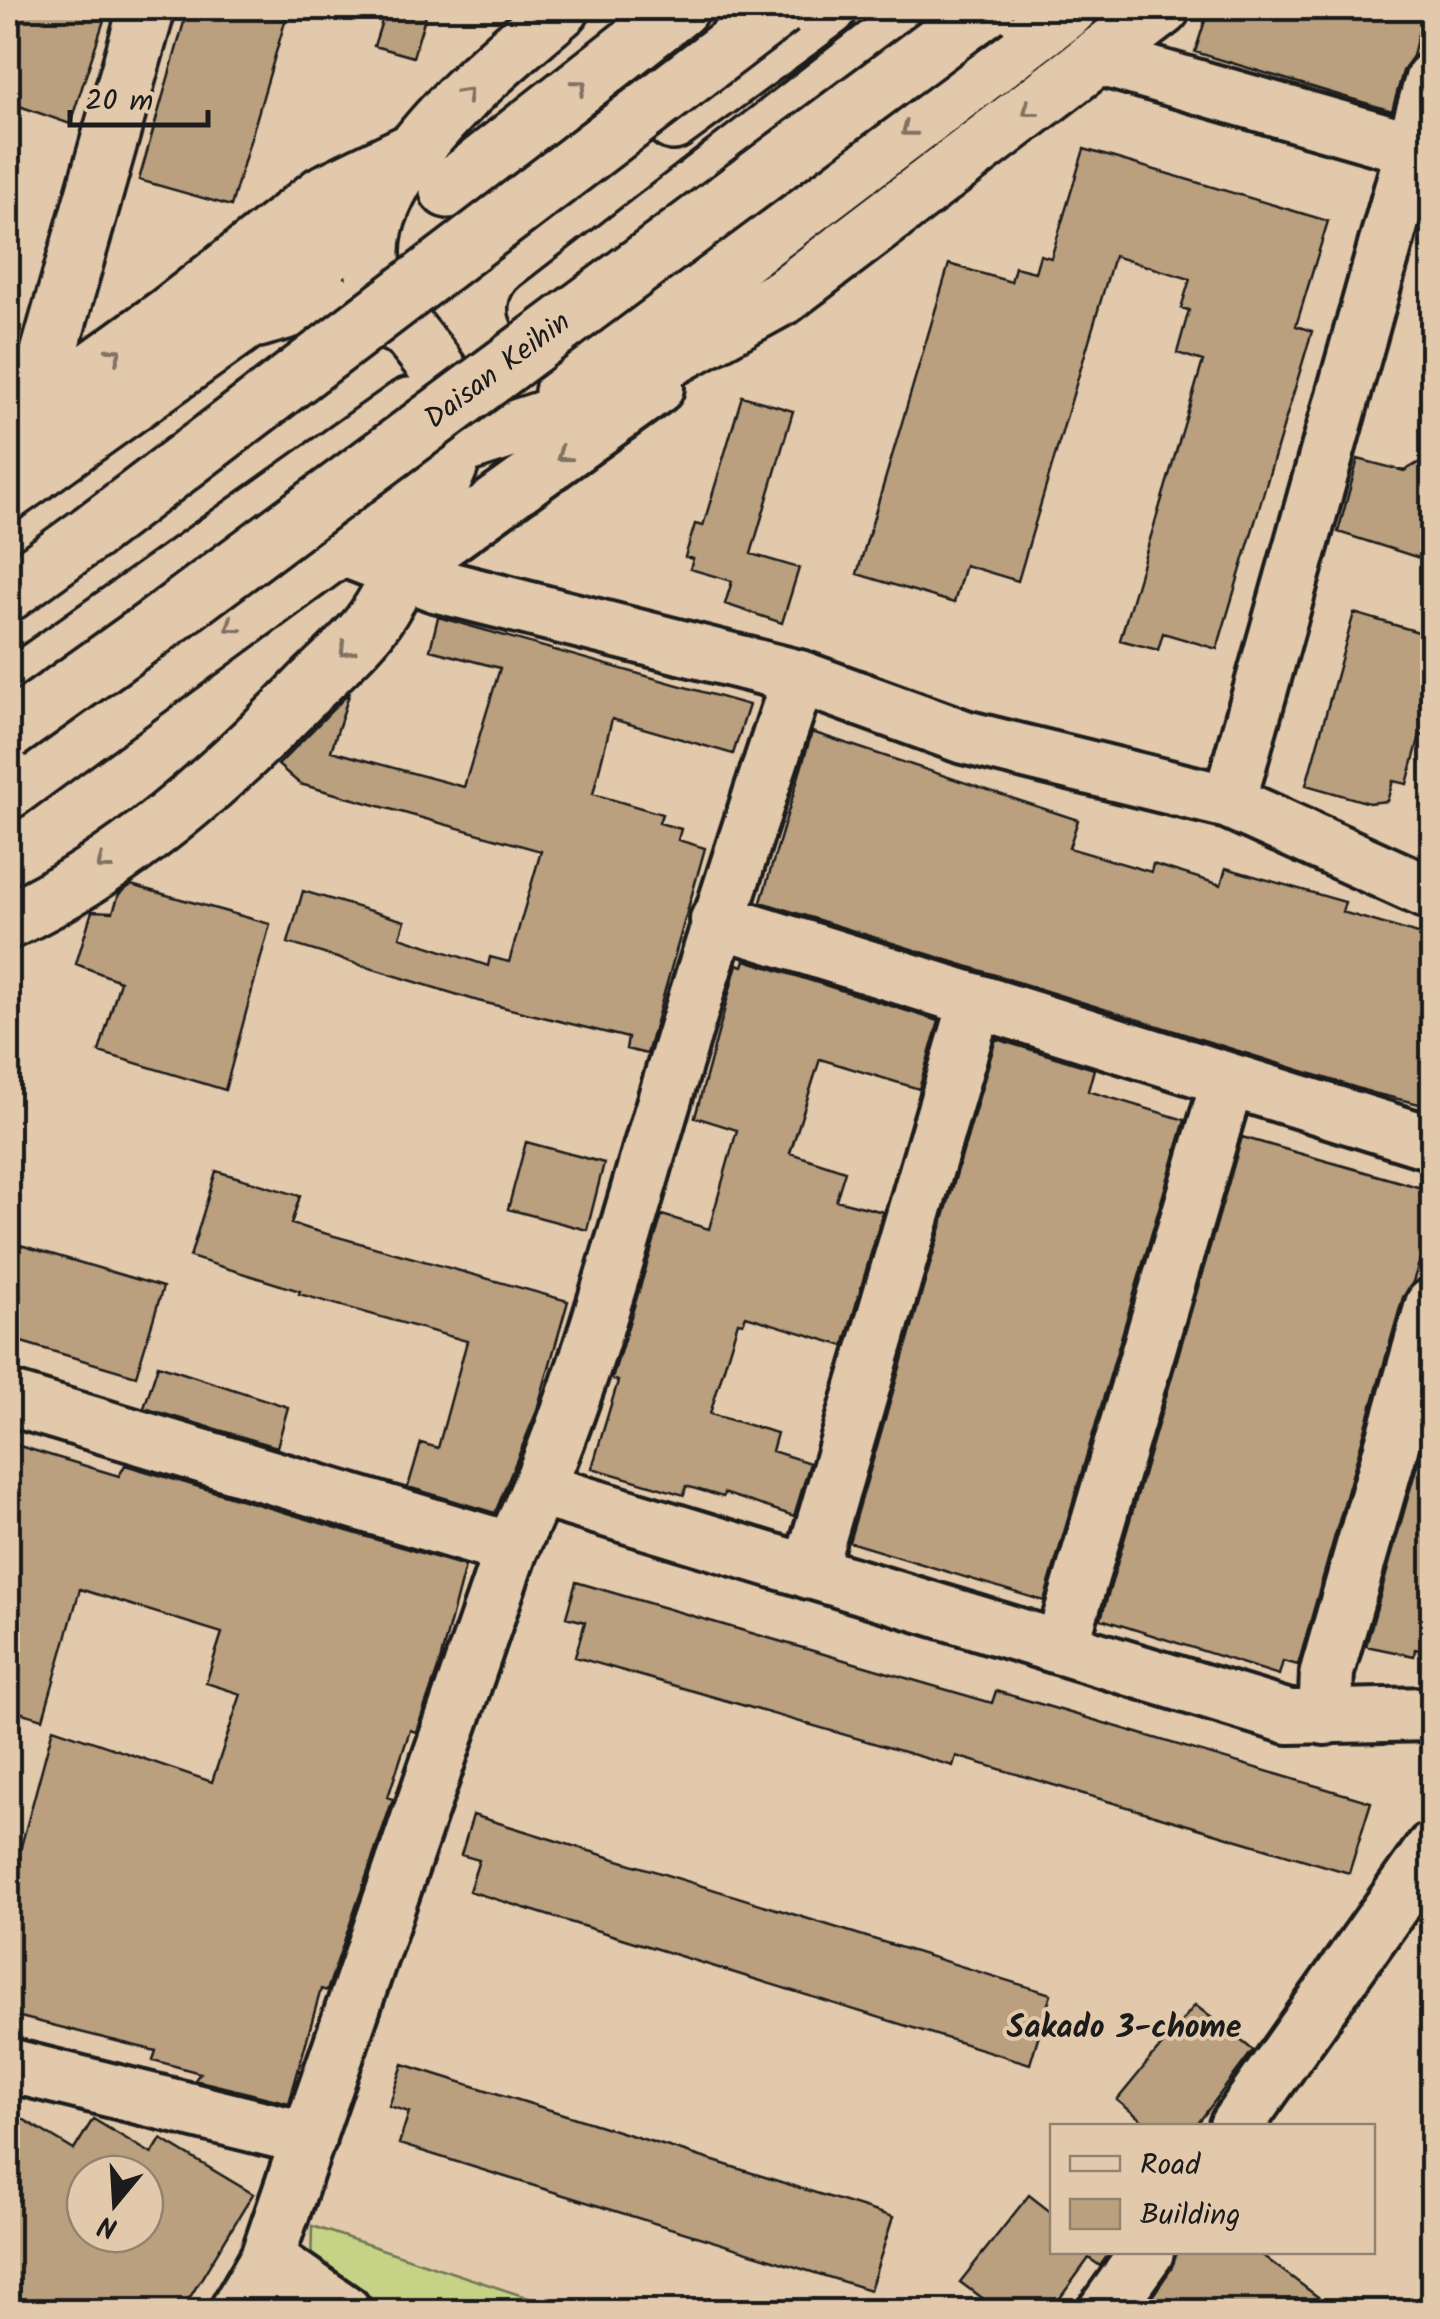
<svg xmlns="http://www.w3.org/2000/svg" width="1440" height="2319" font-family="Kalam,sans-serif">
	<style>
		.green { fill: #c6d387; stroke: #717852; stroke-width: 2.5 }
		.building { fill: #baa07f; stroke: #1c1c1c; stroke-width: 2.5; fill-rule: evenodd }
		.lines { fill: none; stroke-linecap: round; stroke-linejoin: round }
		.minor-casing { stroke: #1c1c1c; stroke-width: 60 }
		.tertiary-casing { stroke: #1c1c1c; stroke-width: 62 }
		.motorway-casing { stroke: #1c1c1c; stroke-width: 62 }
		.minor { stroke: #e3c9ab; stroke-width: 52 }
		.tertiary { stroke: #e3c9ab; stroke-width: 55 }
		.motorway { stroke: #e3c9ab; stroke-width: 55 }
		.motorway-bridge-casing { stroke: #1c1c1c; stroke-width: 62; stroke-linecap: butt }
		.motorway-bridge { stroke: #e3c9ab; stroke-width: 55 }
		.oneway { stroke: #807264 }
		.labels { text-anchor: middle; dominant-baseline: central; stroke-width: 8; stroke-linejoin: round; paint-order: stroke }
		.street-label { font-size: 30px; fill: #1c1c1c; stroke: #e3c9ab }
		.neighbourhood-label { font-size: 32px; font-weight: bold; fill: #1c1c1c; stroke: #e3c9ab }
	</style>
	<rect width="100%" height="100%" fill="#e3c9ab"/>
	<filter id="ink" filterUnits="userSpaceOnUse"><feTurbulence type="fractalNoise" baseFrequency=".01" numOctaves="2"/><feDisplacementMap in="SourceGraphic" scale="20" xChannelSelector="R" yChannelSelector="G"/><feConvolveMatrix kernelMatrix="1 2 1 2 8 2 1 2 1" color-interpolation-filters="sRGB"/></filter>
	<g filter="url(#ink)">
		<path class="green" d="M 312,2226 L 568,2311 L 380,2311 L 311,2266 Z"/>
		<path class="building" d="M 8,8 L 108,8 L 70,124 L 8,102 Z
			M 188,8 L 289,8 L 231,206 L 139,180 Z
			M 386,8 L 428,8 L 413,57 L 374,46 Z
			M 1209,8 L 1424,8 L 1413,56 L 1403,71 L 1392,111 L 1195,52 Z
			M 1084,149 L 1328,221 L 1296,326 L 1312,331 L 1217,649 L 1163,633 L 1158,650 L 1120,640 L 1203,361 L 1177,353 L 1189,310 L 1181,308 L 1190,279 L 1114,256 L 1018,581 L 965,565 L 954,603 L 857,574 L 949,264 L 1011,282 L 1015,267 L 1035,272 L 1040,255 L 1051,258 Z
			M 742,396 L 793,411 L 751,554 L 799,568 L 782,623 L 725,604 L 732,581 L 690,569 L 693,559 L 685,557 L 695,524 L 703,526 Z
			M 1432,455 L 1432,562 L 1338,532 L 1358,459 L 1404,471 Z
			M 1354,613 L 1432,636 L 1432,738 L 1420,735 L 1407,784 L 1393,781 L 1387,801 L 1369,803 L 1306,785 Z
			M 438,617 L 749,705 L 733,754 L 612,719 L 593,794 L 662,814 L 659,823 L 681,829 L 678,840 L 705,848 L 647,1054 L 626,1049 L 628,1038 L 478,1001 L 288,943 L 303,891 L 405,921 L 400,937 L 488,966 L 490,957 L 509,962 L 541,851 L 300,784 L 278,765 L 350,692 L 331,751 L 464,787 L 500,668 L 430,650 Z
			M 812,732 L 1078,820 L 1069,848 L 1151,872 L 1153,864 L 1221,885 L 1226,868 L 1345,902 L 1342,912 L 1432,938 L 1432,1107 L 1373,1093 L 761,902 Z
			M 131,885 L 270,924 L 225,1090 L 99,1052 L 120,981 L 76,964 L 92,911 L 113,912 L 119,894 Z
			M 745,960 L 939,1021 L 919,1089 L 820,1059 L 790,1153 L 845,1171 L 836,1200 L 883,1212 L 844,1346 L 746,1316 L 743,1323 L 738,1322 L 710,1414 L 777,1433 L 772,1451 L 810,1463 L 794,1516 L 724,1493 L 723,1497 L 686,1486 L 684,1495 L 592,1468 L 618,1381 L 612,1379 L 662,1215 L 709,1229 L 737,1130 L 695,1117 L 737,964 L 743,966 Z
			M 996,1039 L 1094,1069 L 1088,1091 L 1185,1120 L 1044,1601 L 849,1542 Z
			M 1242,1137 L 1432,1191 L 1432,1222 L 1413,1282 L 1403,1297 L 1298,1665 L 1283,1661 L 1279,1675 L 1101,1619 Z
			M 526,1142 L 604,1163 L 587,1230 L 508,1209 Z
			M 216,1171 L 300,1196 L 291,1224 L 568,1301 L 536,1413 L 495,1513 L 408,1487 L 421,1443 L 438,1448 L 467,1341 L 299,1294 L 300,1291 L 190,1257 Z
			M 17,1244 L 163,1287 L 136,1376 L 8,1338 L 8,1275 Z
			M 158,1365 L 288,1407 L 277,1447 L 144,1408 Z
			M 1432,1412 L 1432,1653 L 1415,1649 L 1414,1656 L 1366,1646 Z
			M 16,1445 L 119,1476 L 125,1465 L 465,1566 L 438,1669 L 416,1732 L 410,1730 L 388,1797 L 393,1799 L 327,1991 L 321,1989 L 289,2103 L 195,2080 L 200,2073 L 153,2060 L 156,2051 L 8,2014 L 8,1895 L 53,1728 L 212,1782 L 241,1694 L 206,1683 L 222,1633 L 80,1589 L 43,1719 L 8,1709 L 8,1475 Z
			M 576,1582 L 992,1703 L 996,1691 L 1371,1802 L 1349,1873 L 956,1756 L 953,1766 L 575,1657 L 585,1622 L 566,1617 Z
			M 473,1815 L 1051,1994 L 1030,2064 L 469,1891 L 479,1860 L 461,1855 Z
			M 1195,2005 L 1253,2050 L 1196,2126 L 1149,2126 L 1117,2100 Z
			M 403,2064 L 893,2217 L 870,2290 L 399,2144 L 409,2112 L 389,2106 Z
			M 8,2110 L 74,2150 L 93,2119 L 152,2154 L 161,2139 L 253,2194 L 181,2312 L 8,2312 ZM 85,2174 L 145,2174 L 145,2234 L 85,2234 Z
			M 1029,2195 L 1052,2213 L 1052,2252 L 1110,2252 L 1100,2266 L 1089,2258 L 1050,2312 L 1000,2312 L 960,2282 Z
			M 1176,2252 L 1258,2252 L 1338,2312 L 1164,2312 L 1149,2301 L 1171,2269 Z"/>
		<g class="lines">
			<defs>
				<path id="minor" d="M 1097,58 L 1432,154
					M 339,548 L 435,585 L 799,677 L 964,737 L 1229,802 L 1432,894
					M 402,571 L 657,387
					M 1229,802 L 1432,79
					M 717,920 L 1432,1143
					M 8,1398 L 511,1549
					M 540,1490 L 1289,1717 L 1432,1714
					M 809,1572 L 976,1001
					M 1061,1648 L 1228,1080
					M 1325,1718 L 1327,1672 L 1432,1305
					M 8,2065 L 309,2139
					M 1236,2126 L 1432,1849
					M 267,2258 L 345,2312
					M 236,2312 L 267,2258 L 511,1549 C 577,1413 616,1263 659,1118 C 703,970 750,823 799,677
					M 1104,2312 L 1147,2252"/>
				<path id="tertiary" d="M 673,122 L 829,8
					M 538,309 L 927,8
					M 32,413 L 147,8
					M 8,431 L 170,314 L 323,194 L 410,152
					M 424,458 L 584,406 L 784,296 L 1162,8
					M 339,548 L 441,465
					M 8,691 L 409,406
					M 8,921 C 123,867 223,778 310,687 C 329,668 351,649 368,628 C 396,592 411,547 430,507 C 444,478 462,448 459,415 C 457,381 405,332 386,302 C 321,197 495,67 562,8"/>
				<path id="motorway" d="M 448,190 L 680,8
					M 258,319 C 330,297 335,299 403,328
					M 563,392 L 1069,8
					M 8,492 L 246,322 L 380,211
					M 8,593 L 92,532
					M 8,791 L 339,548"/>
			</defs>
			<use href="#minor" class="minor-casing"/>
			<use href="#tertiary" class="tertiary-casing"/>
			<use href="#motorway" class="motorway-casing"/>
			<use href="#minor" class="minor"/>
			<use href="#tertiary" class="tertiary"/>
			<use href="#motorway" class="motorway"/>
			<defs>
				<path id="motorway-bridge" d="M 92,532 L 780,8
					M 8,732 L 152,629 L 986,8"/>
			</defs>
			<use href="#motorway-bridge" class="motorway-bridge-casing"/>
			<use href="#motorway-bridge" class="motorway-bridge"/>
		</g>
		<defs><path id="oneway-chevron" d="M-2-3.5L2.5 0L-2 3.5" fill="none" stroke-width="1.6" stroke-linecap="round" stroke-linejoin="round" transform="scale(2.5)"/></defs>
		<g class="oneway">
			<use href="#oneway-chevron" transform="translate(580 86) rotate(-38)"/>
			<use href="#oneway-chevron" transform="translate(466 94) rotate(-46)"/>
			<use href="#oneway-chevron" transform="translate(1029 110) rotate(143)"/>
			<use href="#oneway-chevron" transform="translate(908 130) rotate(142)"/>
			<use href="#oneway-chevron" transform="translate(115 354) rotate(-36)"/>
			<use href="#oneway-chevron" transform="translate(563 455) rotate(144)"/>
			<use href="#oneway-chevron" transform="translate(232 626) rotate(144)"/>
			<use href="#oneway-chevron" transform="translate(346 650) rotate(134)"/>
			<use href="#oneway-chevron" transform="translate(103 864) rotate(143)"/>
		</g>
	</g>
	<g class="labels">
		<g class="street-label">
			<text transform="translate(498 371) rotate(-37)">Daisan Keihin</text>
		</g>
		<g class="neighbourhood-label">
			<text x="1124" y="2028">Sakado 3-chome</text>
		</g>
	</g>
	<rect width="1440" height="2319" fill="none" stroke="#e3c9ab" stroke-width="40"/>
	<rect x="20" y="20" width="1400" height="2279" fill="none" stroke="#1c1c1c" stroke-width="4" filter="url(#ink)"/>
	<rect x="1050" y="2124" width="325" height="130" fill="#e3c9ab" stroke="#938472" stroke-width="2.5"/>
	<rect x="1070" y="2156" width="50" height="15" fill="#e3c9ab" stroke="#938472" stroke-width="2.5"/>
	<text x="1140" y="2174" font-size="30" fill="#1c1c1c">Road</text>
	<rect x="1070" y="2199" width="50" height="30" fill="#baa07f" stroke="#938472" stroke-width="2.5"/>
	<text x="1140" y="2224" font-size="30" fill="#1c1c1c">Building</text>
	<g transform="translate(115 2204) rotate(198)"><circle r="48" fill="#e3c9ab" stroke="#938472" stroke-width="2.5"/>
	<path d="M0-8L18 38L0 25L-18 38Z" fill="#1c1c1c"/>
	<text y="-15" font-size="28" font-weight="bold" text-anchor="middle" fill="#1c1c1c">N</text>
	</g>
	<path d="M70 110v15h138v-15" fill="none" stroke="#1c1c1c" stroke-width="5"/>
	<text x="85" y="110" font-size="30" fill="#1c1c1c" stroke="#e3c9ab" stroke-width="8" paint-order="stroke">20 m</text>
</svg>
